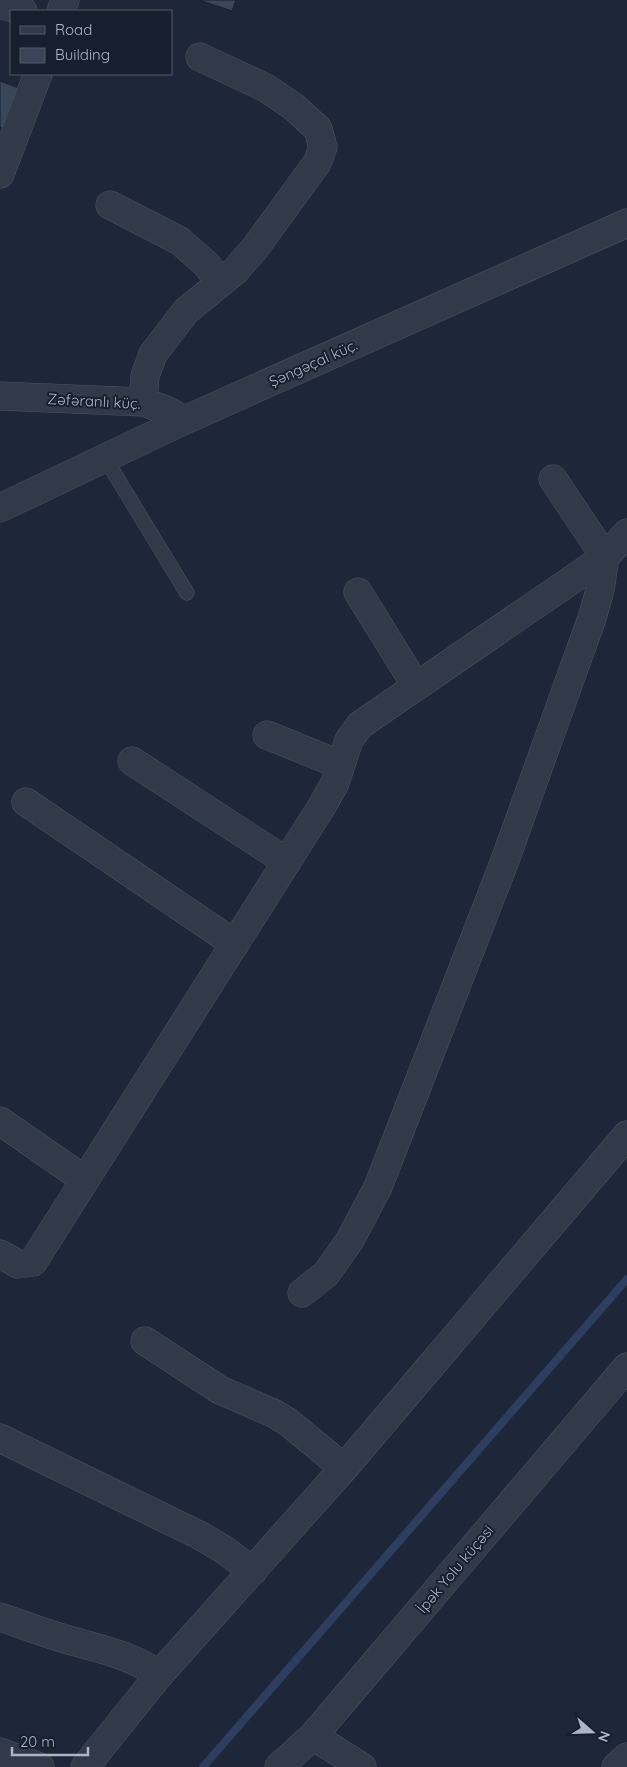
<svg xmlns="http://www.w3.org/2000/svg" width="627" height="1767" font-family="Quicksand,sans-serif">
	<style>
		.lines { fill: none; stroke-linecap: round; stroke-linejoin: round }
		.stream { stroke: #2e3e60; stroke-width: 8 }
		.building { fill: #394559; stroke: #192130 }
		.service-casing { stroke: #4c5464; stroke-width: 15 }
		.minor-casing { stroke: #4c5464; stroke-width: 29 }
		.service { stroke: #323949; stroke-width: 14 }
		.minor { stroke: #323949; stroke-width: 28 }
		.labels { text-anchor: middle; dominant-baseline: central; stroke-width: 4; stroke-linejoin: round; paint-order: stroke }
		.street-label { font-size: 15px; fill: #acb4c6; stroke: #171f2e }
	</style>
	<rect width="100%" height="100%" fill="#1e2739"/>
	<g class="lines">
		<path class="stream" d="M 203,1767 L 627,1279"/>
	</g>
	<path class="building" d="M 199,0 L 236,0 L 232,11 Z
		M 0,81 L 19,88 L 5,129 L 0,127 Z"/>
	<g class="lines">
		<defs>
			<path id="service" d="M 105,458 L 187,593"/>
			<path id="minor" d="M 0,4 L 23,11
				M 61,11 L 65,0
				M 0,174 L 38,74
				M 110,205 L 180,241 L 207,265 L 220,283
				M 0,396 L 143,402 L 166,410 L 185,420
				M 143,402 L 145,376 L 153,354 L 186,311 L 235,271 L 255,248 L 317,163 L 323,147 L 318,129 L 294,107 L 266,88 L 200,57
				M 0,508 L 185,420 L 627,223
				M 358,592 L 416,686
				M 267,735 L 341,765
				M 132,761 L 287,862
				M 26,802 L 235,944
				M 0,1121 L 85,1180
				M 0,1254 L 18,1264 L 33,1262 L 322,806 L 335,783 L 349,740 L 360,725 L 605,557 L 553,479
				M 302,1293 L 326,1274 L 350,1240 L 378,1187 L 504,863 L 592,618 L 600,590 L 605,557 L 627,533
				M 145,1341 L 220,1390 L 273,1413 L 288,1422 L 344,1468
				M 0,1438 L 199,1535 L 223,1549 L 253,1571
				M 0,1617 C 21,1624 41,1632 62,1638 C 95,1648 131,1654 159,1675
				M 313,1736 L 362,1767
				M 0,1752 L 40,1767
				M 85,1767 L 159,1675 L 344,1468 L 627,1135
				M 279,1767 L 313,1736 L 627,1367
				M 616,1767 L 627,1757"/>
		</defs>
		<use href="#service" class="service-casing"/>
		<use href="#minor" class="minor-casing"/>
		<use href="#service" class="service"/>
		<use href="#minor" class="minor"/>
	</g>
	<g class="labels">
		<g class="street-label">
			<text transform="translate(313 363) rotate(-24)">Şəngəçal küç.</text>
			<text transform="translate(94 401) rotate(3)">Zəfəranlı küç.</text>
			<text transform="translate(455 1569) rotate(-50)">İpək Yolu küçəsi</text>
		</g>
	</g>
	<rect x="10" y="10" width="162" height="65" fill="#171f2e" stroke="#535b6b"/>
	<rect x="20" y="26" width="25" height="8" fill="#323949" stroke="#535b6b"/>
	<text x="55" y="35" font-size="15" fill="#acb4c6">Road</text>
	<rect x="20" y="48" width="25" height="15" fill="#394559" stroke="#535b6b"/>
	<text x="55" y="60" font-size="15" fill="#acb4c6">Building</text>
	<g transform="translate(592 1732) rotate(110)" stroke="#171f2e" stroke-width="4" paint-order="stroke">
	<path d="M0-4L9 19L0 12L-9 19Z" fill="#acb4c6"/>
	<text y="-8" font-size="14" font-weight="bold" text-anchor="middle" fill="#acb4c6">N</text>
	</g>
	<path d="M12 1747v8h76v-8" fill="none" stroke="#acb4c6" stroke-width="2.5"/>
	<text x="20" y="1747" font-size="15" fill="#acb4c6" stroke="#171f2e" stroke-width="4" paint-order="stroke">20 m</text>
</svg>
